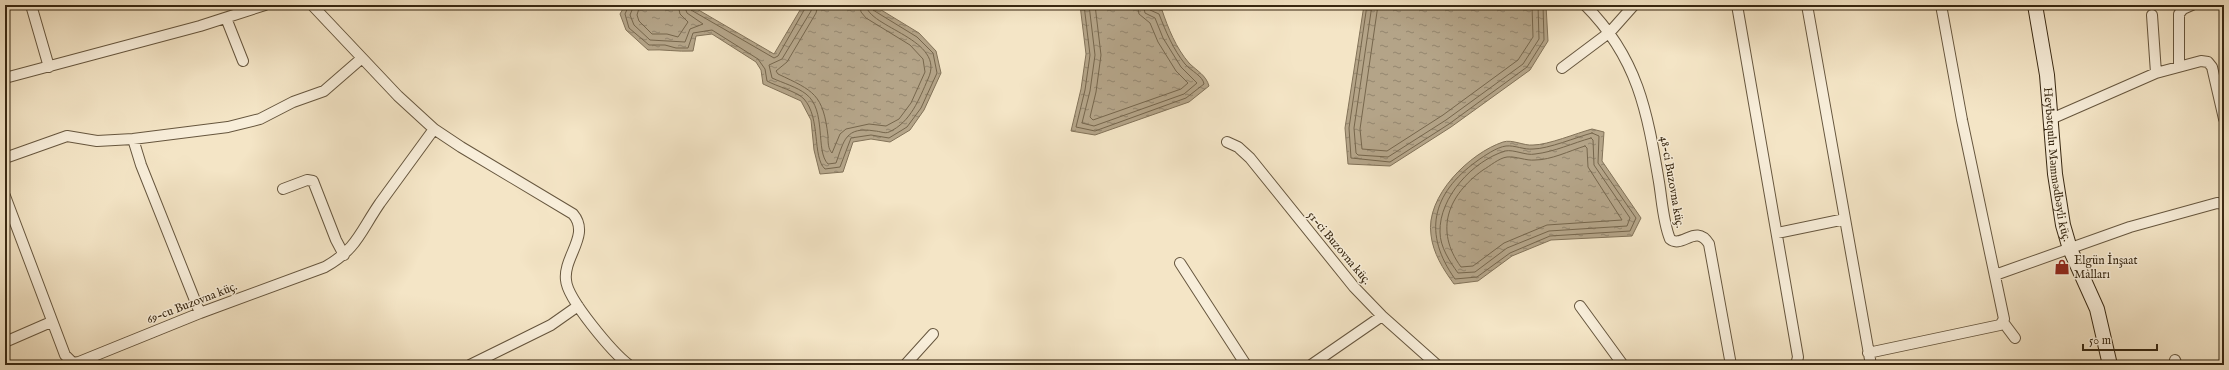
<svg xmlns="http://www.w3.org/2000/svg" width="2229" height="370" font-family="'IM FELL English',serif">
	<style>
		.water { fill: url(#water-ripples); stroke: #827258 }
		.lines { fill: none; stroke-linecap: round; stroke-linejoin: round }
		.shore { stroke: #76664c; stroke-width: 1 }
		.street-casing { stroke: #66563e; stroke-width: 12 }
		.secondary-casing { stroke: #372711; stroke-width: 16 }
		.street { stroke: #f8eeda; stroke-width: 10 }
		.secondary { stroke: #f8eeda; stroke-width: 14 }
		.labels { text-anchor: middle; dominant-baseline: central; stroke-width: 3; stroke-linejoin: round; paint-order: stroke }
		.street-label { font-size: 12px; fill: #372711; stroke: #f8eeda }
		.poi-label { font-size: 12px; fill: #372711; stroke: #f8eeda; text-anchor: start }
	</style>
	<defs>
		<pattern id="water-ripples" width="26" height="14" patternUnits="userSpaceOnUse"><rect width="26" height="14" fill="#b4a488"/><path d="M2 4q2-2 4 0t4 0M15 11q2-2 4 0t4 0" fill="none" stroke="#93866e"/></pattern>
	</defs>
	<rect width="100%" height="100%" fill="#f4e5c6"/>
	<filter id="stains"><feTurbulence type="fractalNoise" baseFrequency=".005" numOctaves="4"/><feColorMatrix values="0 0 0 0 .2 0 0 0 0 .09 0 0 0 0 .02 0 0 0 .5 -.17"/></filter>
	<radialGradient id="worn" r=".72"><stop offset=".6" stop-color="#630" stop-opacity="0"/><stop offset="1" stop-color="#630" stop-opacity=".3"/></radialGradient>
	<path class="water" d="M 625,5 L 690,5 L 774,54 L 803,5 L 873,5 L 919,33 L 936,51 L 941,73 L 924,110 L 910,130 L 890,142 L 871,139 L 853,142 L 843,172 L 820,174 L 814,150 L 811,120 L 801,101 L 763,84 L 761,70 L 756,62 L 712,34 L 696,36 L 693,51 C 677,52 663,49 648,50 L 626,30 L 620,14 Z
		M 1080,5 L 1146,5 L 1162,10 C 1168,28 1176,48 1189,63 C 1197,71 1206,75 1209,86 L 1189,102 L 1095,135 L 1071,131 L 1081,89 L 1086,54 Z
		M 1364,5 L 1546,5 L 1548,41 L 1530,70 L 1451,127 L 1390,166 L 1348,164 L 1345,128 Z
		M 1592,129 L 1604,132 L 1602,161 L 1641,218 L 1632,236 L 1551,240 L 1512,256 L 1478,281 L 1454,284 C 1443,269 1433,253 1431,235 C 1425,196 1470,153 1503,142 C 1512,139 1524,146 1533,145 C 1548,145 1577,133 1592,129 Z"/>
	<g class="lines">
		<path class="shore" d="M 629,5 L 625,14 L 629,28 L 649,45 L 665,45 L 676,48 L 688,48 L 693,33 L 712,30 L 758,59 L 765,69 L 767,81 C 776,86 798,92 804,99 C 821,118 812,157 825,169 L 840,167 L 851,138 L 871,135 L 889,138 L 907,127 L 921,108 L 937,73 L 933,53 L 917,37 L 873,10 L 871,5
			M 634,5 L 630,15 L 634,25 L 650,40 L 685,42 L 690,29 L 703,24 L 687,13 L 684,5
			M 640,5 L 637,15 L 639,21 L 652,34 L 667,34 L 678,37 L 688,22 L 680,14 L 678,5
			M 689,5 L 691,10 L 774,58 L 778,56 L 807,5
			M 812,5 L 811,11 L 782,59 L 769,65 L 772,78 C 783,83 797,87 806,94 C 827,110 815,151 828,164 L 836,163 C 844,141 845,126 875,131 C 879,131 885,134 889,132 C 911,122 919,99 928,79 C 947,39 868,28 866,5
			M 818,5 L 816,13 L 787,62 L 776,71 L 778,74 C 814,91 823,94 828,136 C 828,142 828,149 832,153 L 840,134 L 846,129 L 869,124 L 886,126 L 899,119 L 911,103 L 925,72 L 923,59 L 910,45 L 866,18 L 861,12 L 860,5
			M 1084,5 L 1090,55 L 1085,90 L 1076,127 L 1095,131 L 1186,98 L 1204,84 C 1203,76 1191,71 1185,64 C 1173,49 1166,32 1159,14 L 1150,10 L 1148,5
			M 1089,5 L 1095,55 L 1090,91 L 1082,123 L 1094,126 L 1184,94 L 1197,83 L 1181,67 L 1163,38 L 1155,18 L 1145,13 L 1143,5
			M 1095,5 L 1101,55 L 1096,92 L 1090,117 L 1093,120 L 1181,89 L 1188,83 L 1176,71 L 1158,42 L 1150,23 L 1139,14 L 1137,5
			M 1367,5 L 1349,128 L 1351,158 L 1390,162 L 1449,124 L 1527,67 L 1544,40 L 1543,5
			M 1372,5 L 1354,128 L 1356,153 L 1358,155 L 1388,157 L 1446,120 L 1523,64 L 1539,39 L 1538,5
			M 1378,5 L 1360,129 L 1362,149 L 1387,151 L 1443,115 L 1518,60 L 1533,37 L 1532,5
			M 1592,133 L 1599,136 L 1598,163 L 1636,218 L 1630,231 L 1550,236 L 1510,253 L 1477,277 L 1455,279 C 1423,234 1431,194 1477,161 C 1484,156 1497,147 1506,146 C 1515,145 1524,150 1533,149 C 1548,149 1577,137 1592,133 Z
			M 1591,138 L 1593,140 L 1594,165 L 1630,218 L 1627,226 L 1549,231 L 1507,248 L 1475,272 L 1458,273 C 1450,262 1440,247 1440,232 C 1439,197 1473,161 1505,151 C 1514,149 1526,156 1535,154 C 1554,152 1573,143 1591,138 Z
			M 1585,146 L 1587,148 L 1588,167 L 1622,220 L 1547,225 L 1504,243 L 1473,266 L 1461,267 C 1434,230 1448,195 1483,170 C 1490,166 1499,158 1507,157 C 1516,156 1526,161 1535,160 C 1551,160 1569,151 1585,146 Z"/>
		<defs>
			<path id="street" d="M 31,5 L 49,67
				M 312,5 L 398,96 L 434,129 L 461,147 L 573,214 C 591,235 563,257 566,280 C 567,299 613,353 629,365
				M 1585,5 C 1638,58 1647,111 1659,182 C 1662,200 1663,222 1670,239 C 1682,249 1696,223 1709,244 L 1731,365
				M 1737,5 L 1798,357 L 1796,365
				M 1807,5 L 1871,365
				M 2152,15 L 2156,73
				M 226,18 L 243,61
				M 2179,66 L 2179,14 L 2183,9 L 2192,5
				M 1562,68 L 1610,32 L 1634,5
				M 5,78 L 200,26 L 265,5
				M 2051,119 L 2156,73 L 2201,61 L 2208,62 L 2212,67 L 2224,119
				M 133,139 L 141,165 L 200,313
				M 1227,142 L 1238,147 L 1250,158 L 1354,287 L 1382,316 L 1437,365
				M 5,158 L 67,136 L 97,141 L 133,139 L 228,127 L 260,119 L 293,102 L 324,91 L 362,58
				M 283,189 L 307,180 L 313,181 L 336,240 L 344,255
				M 5,196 L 65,355 L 73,363 L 79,362 L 200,313 L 325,267 C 357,249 360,232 380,203 C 398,178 416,154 434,129
				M 1777,233 L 1845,219
				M 1180,263 L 1246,365
				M 1995,275 L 2130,227 L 2217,203 L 2224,204
				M 1580,306 L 1623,365
				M 2003,322 L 2015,338
				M 5,342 L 51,322
				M 1868,353 L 2000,325 L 2004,319 L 1962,120 L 1941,5
				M 2175,360 L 2177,365
				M 470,365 L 551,325 L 578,306
				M 905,365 L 933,334
				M 1311,365 L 1382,316"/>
			<g id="secondary">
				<path id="s1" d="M 2035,5 L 2047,75 L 2055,174 L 2063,225 L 2070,249 L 2097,309 L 2110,365"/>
			</g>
		</defs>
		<use href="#street" class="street-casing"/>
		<use href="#secondary" class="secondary-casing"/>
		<use href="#street" class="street"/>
		<use href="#secondary" class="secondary"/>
	</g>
	<defs>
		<symbol id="shop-bare" viewBox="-9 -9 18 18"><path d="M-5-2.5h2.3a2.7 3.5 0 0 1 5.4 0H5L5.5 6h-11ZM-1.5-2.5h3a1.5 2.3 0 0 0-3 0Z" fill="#8f2418" stroke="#f8eeda" stroke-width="2.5" paint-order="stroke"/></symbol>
	</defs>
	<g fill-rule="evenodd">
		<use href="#shop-bare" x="2051" y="256" width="22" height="22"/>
	</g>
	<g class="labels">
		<g class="street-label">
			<text stroke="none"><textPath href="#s1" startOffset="161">Heybətqulu Məmmədbəyli küç.</textPath></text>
			<text transform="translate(1672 182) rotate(80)">48-ci Buzovna küç.</text>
			<text transform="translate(1339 248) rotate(50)">51-ci Buzovna küç.</text>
			<text transform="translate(192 303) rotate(-21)">69-cu Buzovna küç.</text>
		</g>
		<g class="poi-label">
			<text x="2074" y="260">Elgün İnşaat<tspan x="2074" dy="14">Malları</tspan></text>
		</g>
	</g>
	<rect width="2229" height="370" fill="none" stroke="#f4e5c6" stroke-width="20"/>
	<rect x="6" y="6" width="2217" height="358" fill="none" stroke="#372711" stroke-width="2"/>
	<rect x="10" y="10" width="2209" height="350" fill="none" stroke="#372711"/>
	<path d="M2083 344v6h74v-6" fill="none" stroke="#372711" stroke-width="2"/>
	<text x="2089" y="344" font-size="12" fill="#372711" stroke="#f8eeda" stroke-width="3" paint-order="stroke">50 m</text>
	<rect width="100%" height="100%" filter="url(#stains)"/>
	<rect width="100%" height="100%" fill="url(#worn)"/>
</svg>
